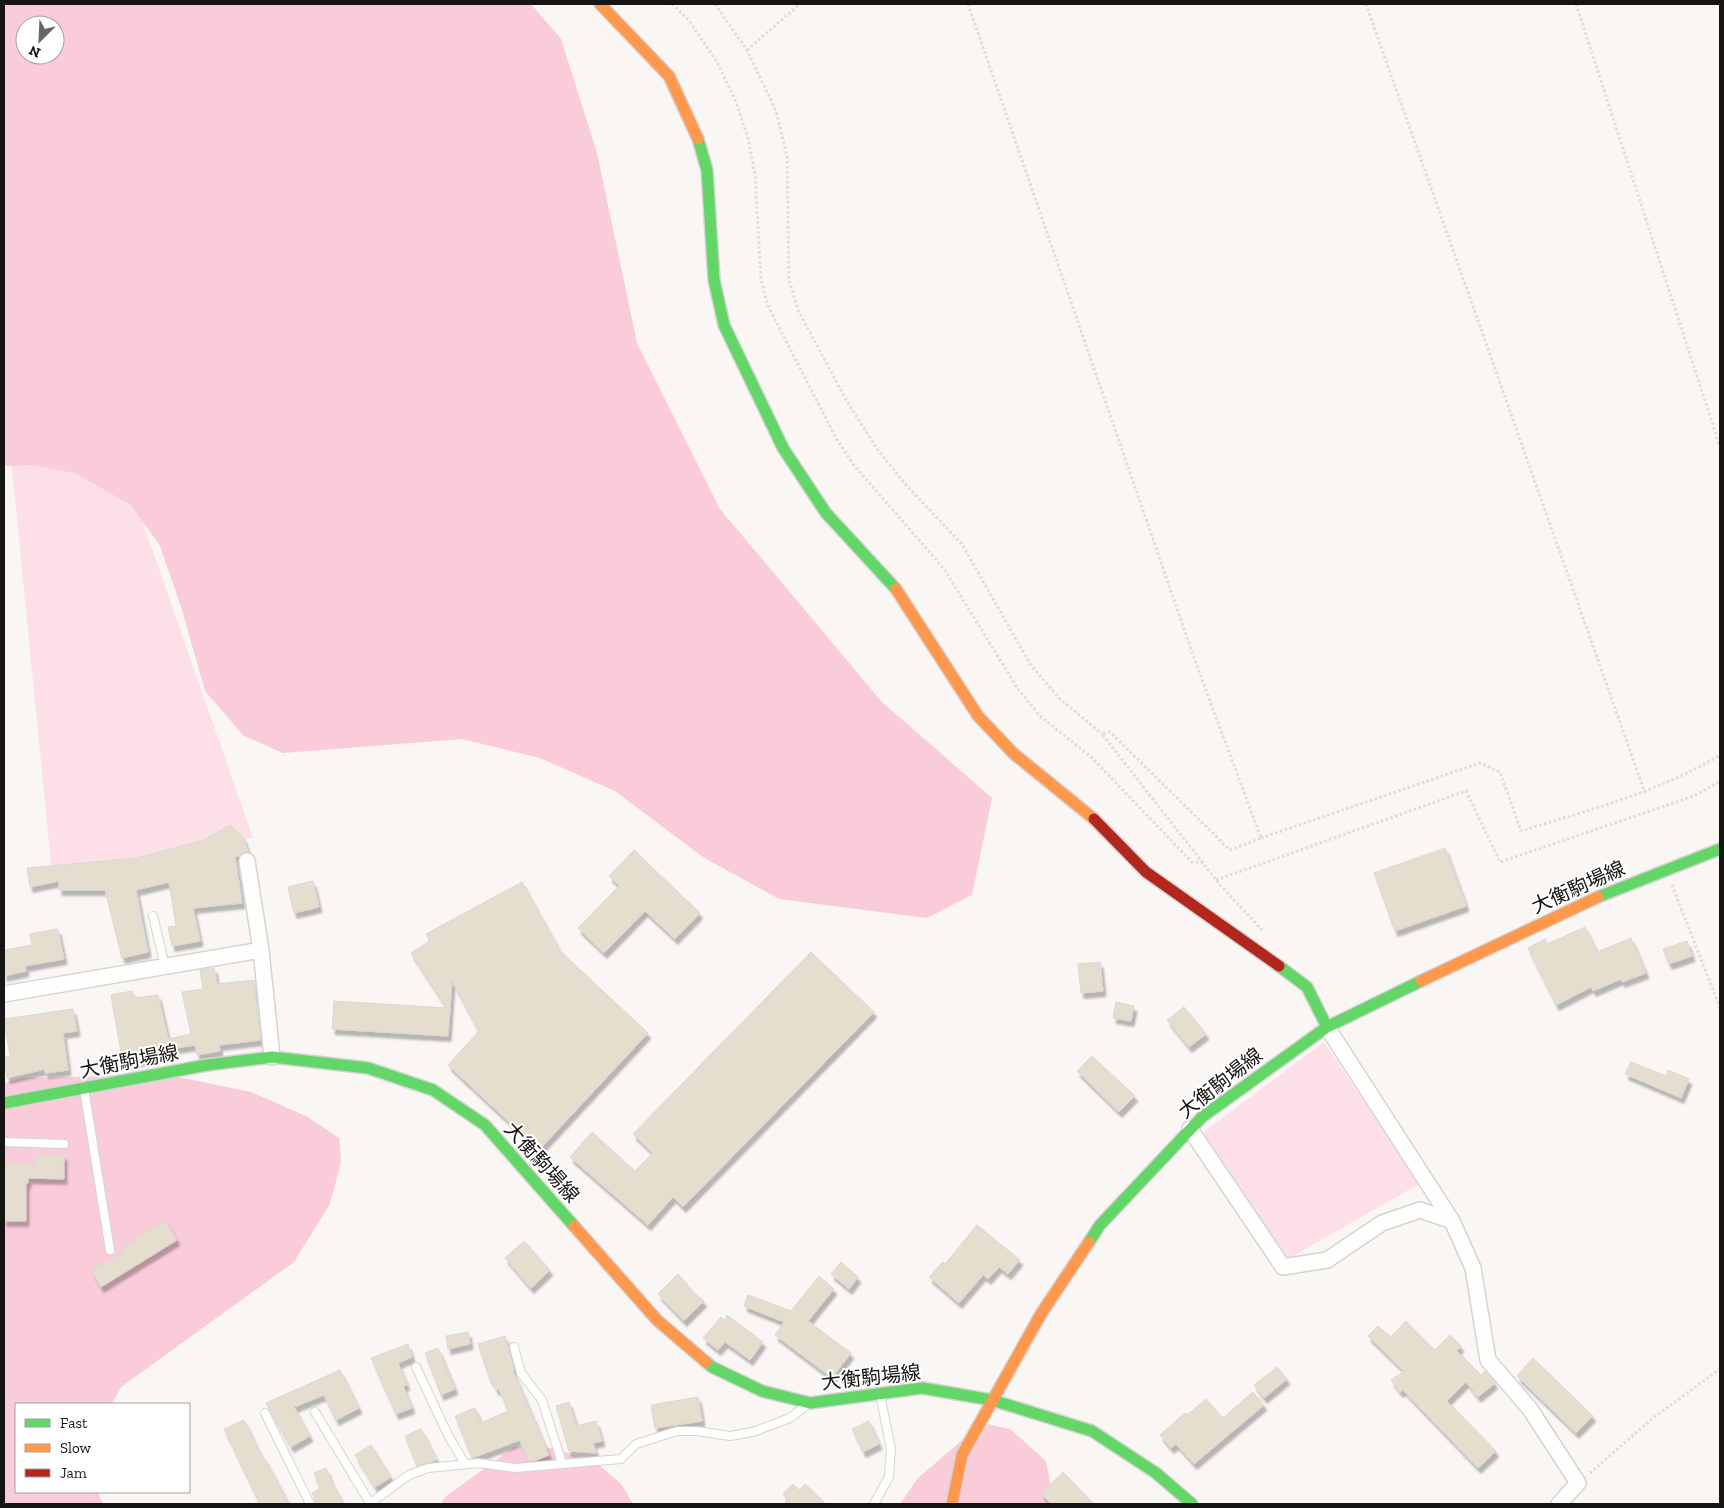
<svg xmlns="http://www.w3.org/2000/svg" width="1724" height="1508" font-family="'Zilla Slab','Noto Sans JP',serif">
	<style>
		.green { fill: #fcdfe7 }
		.forest { fill: #facbd9; fill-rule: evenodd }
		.building { fill: #e5dece; stroke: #d9d7d5; filter: url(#shadow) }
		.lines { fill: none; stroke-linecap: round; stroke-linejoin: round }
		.lane-casing { stroke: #d6d4d2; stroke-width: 10 }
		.street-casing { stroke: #d6d4d2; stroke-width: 18 }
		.fast-casing { stroke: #d6d4d2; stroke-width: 14 }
		.slow-casing { stroke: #d6d4d2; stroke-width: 14 }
		.jam-casing { stroke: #d6d4d2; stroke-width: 14 }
		.path { stroke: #dfdddc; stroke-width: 3; stroke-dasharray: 2.5 2.5; stroke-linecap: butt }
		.lane { stroke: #fefefd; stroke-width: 8 }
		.street { stroke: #fefefd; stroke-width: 15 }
		.fast { stroke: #63d668; stroke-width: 11 }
		.slow { stroke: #ff974d; stroke-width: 11 }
		.jam { stroke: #b3261e; stroke-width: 11 }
		.labels { text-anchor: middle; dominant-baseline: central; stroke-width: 4; stroke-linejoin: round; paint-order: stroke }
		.street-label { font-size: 20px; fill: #171513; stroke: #fff }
	</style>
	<defs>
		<filter id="shadow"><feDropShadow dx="3" dy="5.5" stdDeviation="1" flood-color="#0004"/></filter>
	</defs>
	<rect width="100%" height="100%" fill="#f9f6f4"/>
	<path class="green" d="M 114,440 L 253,838 L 52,873 L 11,459 Z
		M 1324,1042 L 1419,1184 L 1286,1260 L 1201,1134 Z"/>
	<path class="forest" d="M 4,4 L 531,4 L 561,39 L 597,153 L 637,343 L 720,509 L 882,702 L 992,798 L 972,895 L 927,918 L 779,899 L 703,857 L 615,791 L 540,758 L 462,739 L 283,753 L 244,736 L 205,691 L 182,610 L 160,546 L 131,505 L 75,473 L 31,465 L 4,466 ZM 25,25 L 55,25 L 55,55 L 25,55 Z
		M 168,1075 L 251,1092 L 308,1117 L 339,1138 L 341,1162 L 330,1204 L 294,1262 L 121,1387 L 112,1404 L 16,1404 L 16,1492 L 98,1492 L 103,1504 L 4,1504 L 4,1083 L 23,1078 Z
		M 982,1423 L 1010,1429 L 1046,1461 L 1054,1504 L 900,1504 L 918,1478 Z
		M 514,1447 L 554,1448 L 598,1464 L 622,1485 L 633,1504 L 441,1504 L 445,1497 Z"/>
	<path class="building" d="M 230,825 L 243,837 L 248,852 L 235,857 L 242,903 L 193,908 L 200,941 L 172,946 L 168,927 L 176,926 L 169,882 L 136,890 L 148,952 L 122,958 L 105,890 L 59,890 L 59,881 L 30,887 L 27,868 L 137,858 L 204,840 Z
		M 1445,848 L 1466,906 L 1395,931 L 1374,873 Z
		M 634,850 L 700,913 L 675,939 L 645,911 L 604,953 L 578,928 L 619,886 L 609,876 Z
		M 313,881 L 319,907 L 294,913 L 288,887 Z
		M 522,882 L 560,951 L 648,1033 L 539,1150 L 448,1065 L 479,1031 L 452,981 L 448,1036 L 332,1029 L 334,1001 L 447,1008 L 411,953 L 430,941 L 426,934 Z
		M 1585,927 L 1597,952 L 1631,938 L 1646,973 L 1622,982 L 1621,979 L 1593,991 L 1591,987 L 1556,1005 L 1528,948 L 1545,939 L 1547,944 Z
		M 58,929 L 64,959 L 25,966 L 26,971 L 4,976 L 4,950 L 32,945 L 30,934 Z
		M 1687,941 L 1692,956 L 1669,964 L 1663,949 Z
		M 811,952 L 874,1012 L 683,1207 L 673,1197 L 648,1225 L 570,1157 L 592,1132 L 635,1171 L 653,1153 L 633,1134 Z
		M 1100,962 L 1103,991 L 1081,993 L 1078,964 Z
		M 214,968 L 217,984 L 254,980 L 261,1040 L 219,1045 L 220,1051 L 197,1055 L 195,1045 L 142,1053 L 143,1060 L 123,1064 L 111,995 L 132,991 L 134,998 L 158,995 L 168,1039 L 191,1034 L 182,992 L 203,989 L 200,970 Z
		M 1116,1002 L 1134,1006 L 1131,1021 L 1113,1018 Z
		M 1184,1007 L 1206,1034 L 1189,1047 L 1167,1020 Z
		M 73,1009 L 77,1031 L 63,1033 L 68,1070 L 45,1073 L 45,1069 L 7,1078 L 4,1058 L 10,1056 L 4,1019 Z
		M 1092,1056 L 1135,1096 L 1119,1112 L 1077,1071 Z
		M 1631,1062 L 1666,1076 L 1668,1070 L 1689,1079 L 1681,1098 L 1625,1074 Z
		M 35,1155 L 64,1155 L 64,1179 L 28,1178 L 28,1183 L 26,1183 L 26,1221 L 4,1221 L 4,1163 L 35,1164 Z
		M 165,1220 L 177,1240 L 101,1287 L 91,1270 L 123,1252 L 121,1248 Z
		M 977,1225 L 1020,1260 L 1008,1274 L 999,1267 L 988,1279 L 983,1275 L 959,1303 L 929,1277 L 943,1262 L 945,1264 Z
		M 524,1241 L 550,1270 L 531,1288 L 505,1258 Z
		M 841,1262 L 858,1277 L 849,1289 L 831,1274 Z
		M 678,1274 L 688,1285 L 687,1287 L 704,1301 L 684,1321 L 658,1294 Z
		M 819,1276 L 834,1289 L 808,1321 L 851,1353 L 832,1378 L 775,1335 L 784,1322 L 744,1306 L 748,1295 L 791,1311 Z
		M 727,1315 L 763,1342 L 750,1360 L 725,1342 L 718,1350 L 703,1338 L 721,1317 L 725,1321 Z
		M 1406,1321 L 1435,1350 L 1450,1335 L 1461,1346 L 1457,1351 L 1481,1375 L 1485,1371 L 1495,1383 L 1478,1397 L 1466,1382 L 1447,1401 L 1496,1451 L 1478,1468 L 1403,1390 L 1400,1392 L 1391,1380 L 1404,1371 L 1368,1336 L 1378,1326 L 1391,1337 Z
		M 468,1332 L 470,1344 L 448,1349 L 446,1336 Z
		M 505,1336 L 514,1370 L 513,1371 L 549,1455 L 534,1461 L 528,1461 L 520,1440 L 472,1458 L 455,1416 L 475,1408 L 481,1423 L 508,1411 L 499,1389 L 496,1390 L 492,1380 L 490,1380 L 478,1344 Z
		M 408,1344 L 412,1357 L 398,1363 L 407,1385 L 403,1386 L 412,1408 L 396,1414 L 371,1358 Z
		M 438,1348 L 455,1389 L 441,1395 L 425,1353 Z
		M 1533,1358 L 1593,1416 L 1576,1433 L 1517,1376 Z
		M 1277,1367 L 1287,1379 L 1264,1398 L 1254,1385 Z
		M 340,1370 L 359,1408 L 336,1420 L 324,1395 L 294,1407 L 310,1436 L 291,1447 L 266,1403 Z
		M 1253,1392 L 1264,1405 L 1194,1464 L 1176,1444 L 1171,1448 L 1160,1435 L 1185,1413 L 1187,1415 L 1206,1399 L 1223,1418 Z
		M 698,1397 L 702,1421 L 655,1428 L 651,1405 Z
		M 569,1402 L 576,1426 L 596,1421 L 602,1441 L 593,1443 L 596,1453 L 569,1451 L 556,1406 Z
		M 244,1420 L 263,1460 L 265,1459 L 289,1504 L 260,1504 L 224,1429 Z
		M 869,1421 L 879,1444 L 863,1452 L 852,1429 Z
		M 421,1429 L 437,1460 L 417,1466 L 405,1436 Z
		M 371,1445 L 391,1477 L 375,1487 L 355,1455 Z
		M 326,1468 L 332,1483 L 344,1504 L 317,1504 L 312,1493 L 320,1489 L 314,1473 Z
		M 1063,1472 L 1094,1504 L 1051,1504 L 1041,1493 Z
		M 793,1484 L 799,1490 L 805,1484 L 826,1504 L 784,1504 L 788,1500 L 783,1494 Z"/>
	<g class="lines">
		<defs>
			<path id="lane" d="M 153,916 L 165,966
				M 84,1089 L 110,1250
				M 4,1142 L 64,1144
				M 514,1347 L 521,1373 L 542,1400 L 562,1463
				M 416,1367 L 448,1435 L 465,1464
				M 315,1412 L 370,1503
				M 265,1413 L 310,1504
				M 369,1504 L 409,1475 L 428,1468 L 479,1463 L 515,1468 L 621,1459 L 636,1444 L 677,1431 L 697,1431 L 730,1436 L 753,1432 L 790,1418 L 807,1405
				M 874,1504 L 889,1477 L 891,1449 L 880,1394"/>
			<path id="street" d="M 247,861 L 261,950 L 272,1057
				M 4,994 L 261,950
				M 1327,1027 L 1452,1221 L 1473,1268 L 1488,1360 L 1530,1409 L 1578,1483 L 1559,1504
				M 1190,1129 L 1283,1267 L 1327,1260 L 1382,1223 L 1420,1210 L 1452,1221"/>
			<path id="fast" d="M 698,139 L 707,170 L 714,280 L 724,325 L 783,448 L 826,513 L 896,589
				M 1598,897 L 1720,849
				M 1279,966 L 1307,987 L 1327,1027
				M 4,1103 L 207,1065 L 272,1057 L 368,1068 L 433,1090 L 485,1125 L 574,1226
				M 1089,1242 L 1100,1225 L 1202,1117 L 1327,1027 L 1421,981
				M 706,1362 L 712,1367 L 762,1391 L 810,1403 L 922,1388 L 992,1400 L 1092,1431 L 1156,1473 L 1192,1504"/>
			<path id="slow" d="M 600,4 L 669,76 L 698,139
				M 896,589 L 978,716 L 1013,753 L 1094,819
				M 1421,981 L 1598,897
				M 574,1226 L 657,1320 L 706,1362
				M 952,1504 L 962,1455 L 1041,1314 L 1089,1242"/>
			<path id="jam" d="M 1094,819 L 1146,872 L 1279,966"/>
		</defs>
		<use href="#lane" class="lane-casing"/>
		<use href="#street" class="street-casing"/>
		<use href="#fast" class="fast-casing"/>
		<use href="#slow" class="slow-casing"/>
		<use href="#jam" class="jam-casing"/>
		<path class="path" d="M 672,4 L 688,19 L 717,62 L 736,102 L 748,138 L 755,175 L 761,279 L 768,306 L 836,438 L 853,464 L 944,569 L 1018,689 L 1040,716 L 1091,757 L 1192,862 L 1203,863
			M 715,4 L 747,50 L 776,111 L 787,156 L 789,280 L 798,310 L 845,398 L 877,449 L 906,485 L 962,544 L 1030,664 L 1059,698 L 1102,734
			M 968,4 L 1194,658 L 1261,838 L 1230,850 L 1110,732 L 1102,734 L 1221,886 L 1262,930
			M 1366,4 L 1645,793
			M 1576,4 L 1720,447
			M 747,50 L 800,4
			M 1261,838 L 1480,763 L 1500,772 L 1521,831 C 1589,810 1659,792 1720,755
			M 1216,880 L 1466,791 L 1500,862 L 1694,796 L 1720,781
			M 1672,885 L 1720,1008
			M 1590,1473 L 1653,1418 L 1720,1369"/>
		<use href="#lane" class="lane"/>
		<use href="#street" class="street"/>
		<use href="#fast" class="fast"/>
		<use href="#slow" class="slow"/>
		<use href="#jam" class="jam"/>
	</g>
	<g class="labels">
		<g class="street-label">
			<text transform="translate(1578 887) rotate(-24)">大衡駒場線</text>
			<text transform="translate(129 1061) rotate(-11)">大衡駒場線</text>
			<text transform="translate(1220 1083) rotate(-38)">大衡駒場線</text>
			<text transform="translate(542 1162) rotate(48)">大衡駒場線</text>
			<text transform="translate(871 1377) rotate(-6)">大衡駒場線</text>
		</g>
	</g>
	<rect width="1724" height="1508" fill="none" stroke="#171513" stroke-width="10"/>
	<rect x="15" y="1403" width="175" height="90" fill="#ffffff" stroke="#a2a1a1"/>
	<rect x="25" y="1419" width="25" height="8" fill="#63d668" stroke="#a2a1a1"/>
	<text x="60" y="1428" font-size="15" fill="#171513">Fast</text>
	<rect x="25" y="1444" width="25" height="8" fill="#ff974d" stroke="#a2a1a1"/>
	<text x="60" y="1453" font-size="15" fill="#171513">Slow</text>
	<rect x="25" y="1469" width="25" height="8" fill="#b3261e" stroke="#a2a1a1"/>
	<text x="60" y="1478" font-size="15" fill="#171513">Jam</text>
	<g transform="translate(40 40) rotate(204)"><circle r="24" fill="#ffffff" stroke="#a2a1a1"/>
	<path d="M0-4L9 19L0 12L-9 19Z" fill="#666462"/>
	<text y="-8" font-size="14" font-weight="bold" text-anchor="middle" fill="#171513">N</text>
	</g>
</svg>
